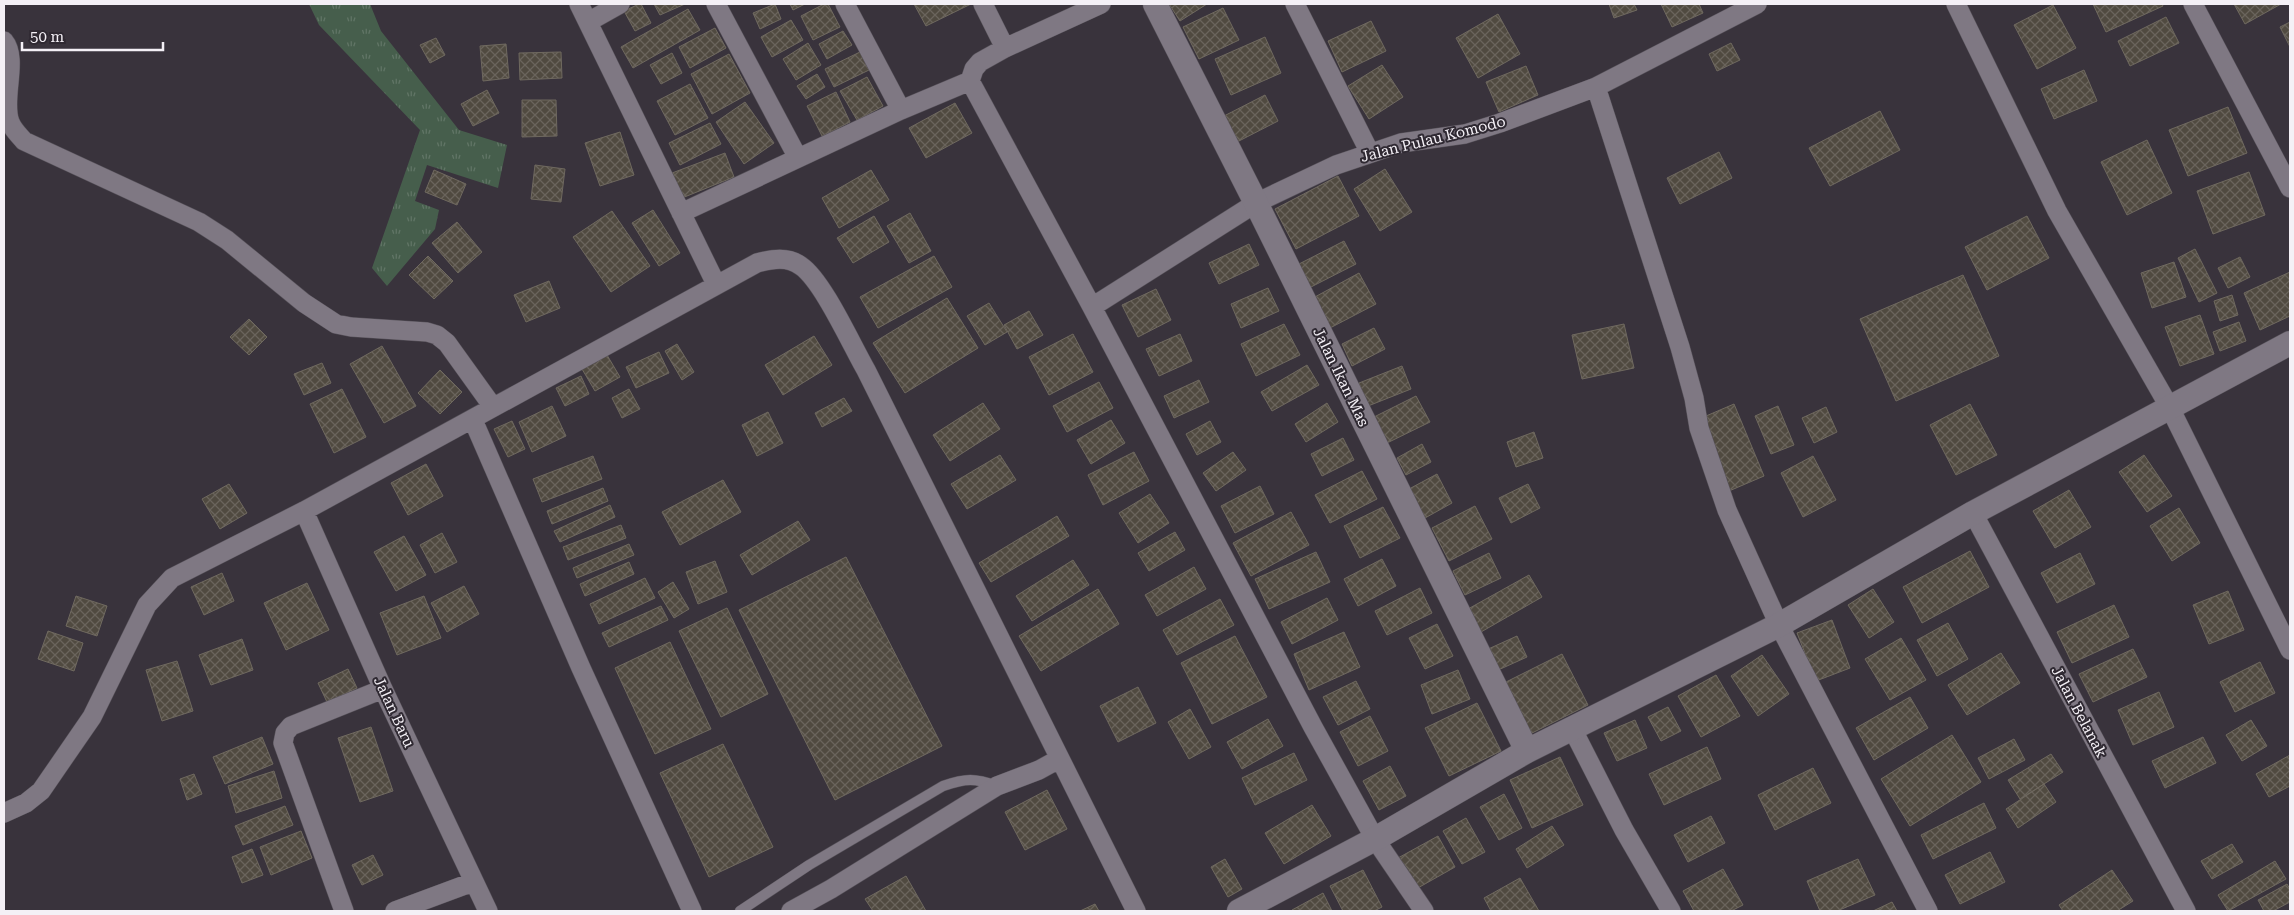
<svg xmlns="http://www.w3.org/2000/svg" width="2294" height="915" font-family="'Roboto Serif',serif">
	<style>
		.grass { fill: url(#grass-tufts) }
		.building { fill: url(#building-cross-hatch); stroke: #6f695f }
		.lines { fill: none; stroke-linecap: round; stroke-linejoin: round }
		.service-casing { stroke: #57525a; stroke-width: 11 }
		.minor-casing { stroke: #57525a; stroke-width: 20 }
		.tertiary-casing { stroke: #57525a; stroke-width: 25 }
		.service { stroke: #7f7883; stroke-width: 10 }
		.minor { stroke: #7f7883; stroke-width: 19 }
		.tertiary { stroke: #7f7883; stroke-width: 24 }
		.labels { text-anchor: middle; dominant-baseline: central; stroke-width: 4; stroke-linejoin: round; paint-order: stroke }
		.street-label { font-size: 15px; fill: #f4f0f6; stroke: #2f2932 }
	</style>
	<defs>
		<pattern id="grass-tufts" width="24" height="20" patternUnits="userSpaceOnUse" patternTransform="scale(1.25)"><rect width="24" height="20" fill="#465e4c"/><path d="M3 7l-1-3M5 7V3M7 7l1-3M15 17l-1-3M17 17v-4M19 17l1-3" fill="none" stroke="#617566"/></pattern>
		<pattern id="building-cross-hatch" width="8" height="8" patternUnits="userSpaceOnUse" patternTransform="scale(1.25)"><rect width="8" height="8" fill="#504a40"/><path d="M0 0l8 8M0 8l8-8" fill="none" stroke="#6a645c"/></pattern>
	</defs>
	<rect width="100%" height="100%" fill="#39333c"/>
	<path class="grass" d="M 309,4 L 370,4 L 381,31 L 459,130 L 507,145 L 498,188 L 427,165 L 415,201 L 439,210 L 435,229 L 387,286 L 372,268 L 420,130 L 319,25 Z"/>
	<path class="building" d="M 639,4 L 641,4 L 651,23 L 635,31 L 624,11 Z
		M 654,4 L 685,4 L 660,15 Z
		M 775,4 L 781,19 L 760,29 L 753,13 Z
		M 790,4 L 805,4 L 793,10 Z
		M 824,4 L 828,4 L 840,27 L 813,40 L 801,16 Z
		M 914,4 L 971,4 L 926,26 Z
		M 1169,4 L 1207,4 L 1180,21 Z
		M 1609,4 L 1634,4 L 1637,10 L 1614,18 Z
		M 1661,4 L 1699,4 L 1703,13 L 1672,27 Z
		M 2093,4 L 2162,4 L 2163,6 L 2106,32 Z
		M 2234,4 L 2281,4 L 2245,24 Z
		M 2053,5 L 2076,48 L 2037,69 L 2014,25 Z
		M 1223,8 L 1239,40 L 1199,59 L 1183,27 Z
		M 688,9 L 700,30 L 633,68 L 621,47 Z
		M 1498,14 L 1520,54 L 1478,78 L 1456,38 Z
		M 2166,17 L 2179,43 L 2130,66 L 2118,41 Z
		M 791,20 L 803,40 L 772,57 L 761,37 Z
		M 1371,21 L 1386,51 L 1342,72 L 1328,41 Z
		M 2290,22 L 2290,47 L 2280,27 Z
		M 715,28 L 726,48 L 690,68 L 679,47 Z
		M 843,31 L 852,45 L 827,59 L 819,44 Z
		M 1265,37 L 1281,73 L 1231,95 L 1215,59 Z
		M 436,38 L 445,55 L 430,63 L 420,45 Z
		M 808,43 L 821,65 L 796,80 L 783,59 Z
		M 1731,43 L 1740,60 L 1717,71 L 1709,54 Z
		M 506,44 L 509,78 L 483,81 L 480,46 Z
		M 561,52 L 562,78 L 520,80 L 519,53 Z
		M 860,52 L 869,70 L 834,87 L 825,69 Z
		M 672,53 L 682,73 L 661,84 L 650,65 Z
		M 729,54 L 750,93 L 712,114 L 691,74 Z
		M 1382,65 L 1403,97 L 1369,119 L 1348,86 Z
		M 1526,66 L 1538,95 L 1499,112 L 1486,82 Z
		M 2084,70 L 2097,101 L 2054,119 L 2041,89 Z
		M 817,74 L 825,87 L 806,99 L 797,86 Z
		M 867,77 L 883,106 L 857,120 L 840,91 Z
		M 690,84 L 708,118 L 675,135 L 657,101 Z
		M 487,90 L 499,113 L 473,126 L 461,104 Z
		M 836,92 L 850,122 L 822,136 L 807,106 Z
		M 1265,95 L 1278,121 L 1237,142 L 1224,116 Z
		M 522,100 L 556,100 L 557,136 L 522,137 Z
		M 745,102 L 774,143 L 744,164 L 716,122 Z
		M 955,103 L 972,133 L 926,158 L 909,128 Z
		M 2228,107 L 2247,153 L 2188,176 L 2169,130 Z
		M 1880,111 L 1900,150 L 1830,186 L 1809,148 Z
		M 710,123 L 721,144 L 680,165 L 669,143 Z
		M 620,132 L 634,175 L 600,186 L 585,143 Z
		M 2147,140 L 2172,193 L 2127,215 L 2101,162 Z
		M 1719,152 L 1732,178 L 1680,204 L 1667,178 Z
		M 725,153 L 734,177 L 682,198 L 672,173 Z
		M 535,165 L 565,169 L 561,202 L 531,199 Z
		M 1385,169 L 1412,212 L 1380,231 L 1354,189 Z
		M 434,170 L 466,184 L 457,205 L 425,192 Z
		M 871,170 L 889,200 L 839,228 L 822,198 Z
		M 2249,172 L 2265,215 L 2213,234 L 2197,191 Z
		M 1338,176 L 1359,216 L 1296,249 L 1275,209 Z
		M 653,210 L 680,253 L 659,266 L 632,223 Z
		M 612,211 L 650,266 L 611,292 L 573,237 Z
		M 910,213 L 931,251 L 909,263 L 887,226 Z
		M 874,216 L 889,242 L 853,263 L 837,238 Z
		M 2027,216 L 2049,258 L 1987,290 L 1965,247 Z
		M 457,222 L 482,252 L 458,273 L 432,243 Z
		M 1344,241 L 1356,264 L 1309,288 L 1297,265 Z
		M 1249,244 L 1259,265 L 1219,284 L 1209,263 Z
		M 2195,249 L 2217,293 L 2199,302 L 2178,258 Z
		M 428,256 L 453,281 L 434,299 L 409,275 Z
		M 934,256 L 952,287 L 878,328 L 860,297 Z
		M 2240,257 L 2250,277 L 2228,288 L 2218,268 Z
		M 2174,262 L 2186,297 L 2152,308 L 2141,273 Z
		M 2290,272 L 2290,316 L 2260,330 L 2244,293 Z
		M 1359,273 L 1376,304 L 1330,328 L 1313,298 Z
		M 1963,275 L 1999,356 L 1896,401 L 1860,319 Z
		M 549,281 L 560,308 L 526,322 L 514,295 Z
		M 1268,288 L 1279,311 L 1241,328 L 1231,304 Z
		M 1156,289 L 1171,320 L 1138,337 L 1122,305 Z
		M 2232,295 L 2238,315 L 2220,321 L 2214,301 Z
		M 947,298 L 978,348 L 905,393 L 873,343 Z
		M 989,303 L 1007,332 L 985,345 L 967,316 Z
		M 1029,311 L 1043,335 L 1017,349 L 1004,325 Z
		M 2200,315 L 2214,354 L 2180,366 L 2165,327 Z
		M 249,319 L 267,337 L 249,355 L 230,337 Z
		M 2239,322 L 2246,341 L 2220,351 L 2213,332 Z
		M 1284,324 L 1300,355 L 1256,376 L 1241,344 Z
		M 1624,324 L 1634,368 L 1582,379 L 1572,335 Z
		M 1374,328 L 1385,349 L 1352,366 L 1342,344 Z
		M 1073,334 L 1093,372 L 1049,395 L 1029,357 Z
		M 1180,334 L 1192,361 L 1159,376 L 1146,349 Z
		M 814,336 L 832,365 L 783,395 L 765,365 Z
		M 677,344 L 694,372 L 682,380 L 665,351 Z
		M 382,346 L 416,406 L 384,423 L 350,364 Z
		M 659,352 L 669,373 L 636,388 L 626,367 Z
		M 607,355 L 620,377 L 595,391 L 582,369 Z
		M 322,363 L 331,383 L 304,395 L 294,374 Z
		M 1307,365 L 1319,385 L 1272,411 L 1261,392 Z
		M 1402,366 L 1411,389 L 1368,406 L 1359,383 Z
		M 440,370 L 462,392 L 440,414 L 418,393 Z
		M 581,376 L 589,394 L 565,406 L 556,388 Z
		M 1199,380 L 1209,402 L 1174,418 L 1164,396 Z
		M 1099,382 L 1113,408 L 1067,432 L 1053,406 Z
		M 342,389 L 366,437 L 334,453 L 310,404 Z
		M 629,389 L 640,409 L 622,418 L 612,398 Z
		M 1416,396 L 1430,422 L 1387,443 L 1374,417 Z
		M 844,398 L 852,411 L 822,427 L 815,413 Z
		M 983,403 L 1000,429 L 950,461 L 933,435 Z
		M 1327,403 L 1338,422 L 1306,442 L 1295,424 Z
		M 1734,404 L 1764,476 L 1729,491 L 1699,419 Z
		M 1970,404 L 1997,455 L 1956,475 L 1930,425 Z
		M 552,406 L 566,436 L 532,452 L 519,422 Z
		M 1778,406 L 1794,445 L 1771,454 L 1755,416 Z
		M 1826,407 L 1837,432 L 1814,443 L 1802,418 Z
		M 768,412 L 783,443 L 757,456 L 742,425 Z
		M 1111,420 L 1125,443 L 1091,464 L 1077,440 Z
		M 512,421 L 525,449 L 508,457 L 494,429 Z
		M 1210,421 L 1221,442 L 1197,455 L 1186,434 Z
		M 1534,432 L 1543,458 L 1516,467 L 1507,442 Z
		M 1343,438 L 1354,460 L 1322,476 L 1311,454 Z
		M 1422,444 L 1431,462 L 1406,475 L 1397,458 Z
		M 1134,452 L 1149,481 L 1103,505 L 1088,475 Z
		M 1233,452 L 1246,470 L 1216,491 L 1203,473 Z
		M 1000,455 L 1016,480 L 967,509 L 951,484 Z
		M 2144,455 L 2172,496 L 2147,512 L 2119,472 Z
		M 593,456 L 602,479 L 542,502 L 533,479 Z
		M 1813,456 L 1836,500 L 1803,517 L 1781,473 Z
		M 426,464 L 443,496 L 408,515 L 391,483 Z
		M 1362,471 L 1377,499 L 1330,523 L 1315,495 Z
		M 1437,474 L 1452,503 L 1425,518 L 1409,489 Z
		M 723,480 L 741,512 L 680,545 L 662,512 Z
		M 229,484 L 247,513 L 220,529 L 202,499 Z
		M 1528,484 L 1540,508 L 1511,523 L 1499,498 Z
		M 1260,486 L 1274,514 L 1235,533 L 1221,506 Z
		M 603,488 L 608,501 L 552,524 L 547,511 Z
		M 2069,490 L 2091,527 L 2055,548 L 2033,511 Z
		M 1150,494 L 1169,523 L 1138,543 L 1119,513 Z
		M 610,505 L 615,517 L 560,542 L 554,531 Z
		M 1475,506 L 1492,539 L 1449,561 L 1432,528 Z
		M 1383,507 L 1400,538 L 1360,558 L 1344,526 Z
		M 2179,508 L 2200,543 L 2172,561 L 2150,526 Z
		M 1291,512 L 1309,545 L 1251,576 L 1233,543 Z
		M 1057,516 L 1069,536 L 991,582 L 979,563 Z
		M 798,521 L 810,540 L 752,575 L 740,555 Z
		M 621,525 L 626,538 L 568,560 L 563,547 Z
		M 1175,532 L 1185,550 L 1149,571 L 1138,553 Z
		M 442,533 L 457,562 L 435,573 L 420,545 Z
		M 404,536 L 426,575 L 396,591 L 374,552 Z
		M 629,544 L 634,555 L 577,578 L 573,568 Z
		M 1970,551 L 1989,587 L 1922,623 L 1903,587 Z
		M 1316,552 L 1330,582 L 1269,609 L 1255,579 Z
		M 1489,553 L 1501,578 L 1465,595 L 1453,571 Z
		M 2080,553 L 2095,584 L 2057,603 L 2041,573 Z
		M 846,557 L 942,746 L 835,800 L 739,610 Z
		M 1382,559 L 1396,586 L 1358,606 L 1344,579 Z
		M 1073,560 L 1089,585 L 1032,621 L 1016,596 Z
		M 715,561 L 727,592 L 698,604 L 686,572 Z
		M 629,562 L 634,574 L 585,596 L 580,584 Z
		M 1194,567 L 1206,589 L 1157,616 L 1145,595 Z
		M 222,573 L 234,601 L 204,615 L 191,587 Z
		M 1529,575 L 1542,597 L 1481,632 L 1468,609 Z
		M 645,578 L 655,598 L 599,624 L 590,604 Z
		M 673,582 L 689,609 L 674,618 L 658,592 Z
		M 307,583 L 329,630 L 286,650 L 264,603 Z
		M 464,586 L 479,614 L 447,632 L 431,603 Z
		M 1420,588 L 1432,613 L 1387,635 L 1375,611 Z
		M 1098,589 L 1119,624 L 1041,671 L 1019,636 Z
		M 1873,589 L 1894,622 L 1869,638 L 1848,605 Z
		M 2228,591 L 2244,630 L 2209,644 L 2193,605 Z
		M 76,596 L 107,606 L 97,636 L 66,626 Z
		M 424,596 L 441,638 L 397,655 L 380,613 Z
		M 1327,598 L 1338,620 L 1292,644 L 1281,622 Z
		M 1220,599 L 1234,625 L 1177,655 L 1163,630 Z
		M 2114,605 L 2129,637 L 2072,663 L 2057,632 Z
		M 661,606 L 668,620 L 609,647 L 602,633 Z
		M 727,608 L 768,694 L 721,717 L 679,631 Z
		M 1832,620 L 1850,668 L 1816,681 L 1797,633 Z
		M 1948,623 L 1968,659 L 1937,676 L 1917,640 Z
		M 1437,624 L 1453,656 L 1425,669 L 1409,638 Z
		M 48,631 L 83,643 L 74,671 L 38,659 Z
		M 1344,632 L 1360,667 L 1309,690 L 1294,654 Z
		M 1235,636 L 1267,697 L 1212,724 L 1181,663 Z
		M 1517,636 L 1527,657 L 1496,671 L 1486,650 Z
		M 1901,638 L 1926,680 L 1890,700 L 1865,659 Z
		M 242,639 L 253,670 L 211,685 L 199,655 Z
		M 670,642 L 711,729 L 655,754 L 615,668 Z
		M 2133,649 L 2147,677 L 2093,702 L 2079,674 Z
		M 2001,653 L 2020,683 L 1967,715 L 1948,685 Z
		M 1562,654 L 1588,705 L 1522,738 L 1496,687 Z
		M 1762,655 L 1789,694 L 1758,716 L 1731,676 Z
		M 177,661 L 193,711 L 162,721 L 146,670 Z
		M 2260,662 L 2275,693 L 2235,712 L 2220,682 Z
		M 348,669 L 357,688 L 327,702 L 318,683 Z
		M 1458,670 L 1470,699 L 1432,714 L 1421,685 Z
		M 1716,675 L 1740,716 L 1701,737 L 1678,696 Z
		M 1356,681 L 1370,709 L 1338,725 L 1323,697 Z
		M 1138,687 L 1156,723 L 1118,742 L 1100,706 Z
		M 2159,692 L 2174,727 L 2133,745 L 2118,710 Z
		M 1910,697 L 1928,728 L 1874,760 L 1856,728 Z
		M 1477,703 L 1501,751 L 1449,776 L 1425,728 Z
		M 1668,707 L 1681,731 L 1661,741 L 1648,717 Z
		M 1190,709 L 1211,747 L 1189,759 L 1168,722 Z
		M 1370,716 L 1388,751 L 1358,766 L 1340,732 Z
		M 1268,719 L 1283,746 L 1242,769 L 1227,742 Z
		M 1635,720 L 1647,748 L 1617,761 L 1604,733 Z
		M 2251,720 L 2267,746 L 2242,761 L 2226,735 Z
		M 371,727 L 393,791 L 360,802 L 338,738 Z
		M 1952,735 L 1981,782 L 1910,826 L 1881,779 Z
		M 262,737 L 273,764 L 225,784 L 213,757 Z
		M 2203,737 L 2216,763 L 2165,788 L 2152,761 Z
		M 2014,739 L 2025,760 L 1989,779 L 1978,758 Z
		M 723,744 L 773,847 L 709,877 L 660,773 Z
		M 1707,747 L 1721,779 L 1664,805 L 1649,774 Z
		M 1294,753 L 1307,780 L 1255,805 L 1242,778 Z
		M 2051,754 L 2063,772 L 2020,799 L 2008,780 Z
		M 2290,755 L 2290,786 L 2269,797 L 2256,774 Z
		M 1560,757 L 1583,805 L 1532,828 L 1510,780 Z
		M 1390,766 L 1406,796 L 1379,810 L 1363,781 Z
		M 1813,768 L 1831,803 L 1775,830 L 1758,795 Z
		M 274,771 L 282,798 L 236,813 L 228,786 Z
		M 194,774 L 202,794 L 187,800 L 180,779 Z
		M 2044,784 L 2056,802 L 2018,828 L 2006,809 Z
		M 1047,790 L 1067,829 L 1025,850 L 1005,812 Z
		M 1504,794 L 1522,828 L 1499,840 L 1480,807 Z
		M 1984,803 L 1996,828 L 1933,859 L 1921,835 Z
		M 1312,805 L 1331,836 L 1284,864 L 1265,833 Z
		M 285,806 L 293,825 L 243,845 L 235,826 Z
		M 1711,816 L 1725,843 L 1688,862 L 1674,835 Z
		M 1466,818 L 1485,852 L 1462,864 L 1443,831 Z
		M 1552,826 L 1564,845 L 1527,868 L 1516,849 Z
		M 301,831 L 312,858 L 271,875 L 260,847 Z
		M 1438,836 L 1455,867 L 1416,889 L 1398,858 Z
		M 2232,844 L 2243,862 L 2212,879 L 2201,861 Z
		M 252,849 L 263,875 L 242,883 L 232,857 Z
		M 1990,852 L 2005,882 L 1960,904 L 1945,875 Z
		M 373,855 L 383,875 L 362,885 L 352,865 Z
		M 1225,859 L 1242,889 L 1228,897 L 1211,867 Z
		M 1858,859 L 1875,895 L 1837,911 L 1820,911 L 1807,881 Z
		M 2275,861 L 2286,879 L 2228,911 L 2218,895 Z
		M 1723,869 L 1743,905 L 1731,911 L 1694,911 L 1683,891 Z
		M 1363,870 L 1382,907 L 1374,911 L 1343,911 L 1330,886 Z
		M 2112,870 L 2133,901 L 2117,911 L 2063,911 L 2059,905 Z
		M 906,876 L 926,911 L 873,911 L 865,899 Z
		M 1520,878 L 1539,911 L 1491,911 L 1484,898 Z
		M 2287,884 L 2290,889 L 2290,902 L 2273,911 L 2264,911 L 2258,900 Z
		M 1323,893 L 1332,911 L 1293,911 L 1292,910 Z
		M 1892,902 L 1897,911 L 1873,911 Z
		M 1095,904 L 1099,911 L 1080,911 Z"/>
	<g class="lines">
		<defs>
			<path id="service" d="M 740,911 L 809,865 L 943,786 C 966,778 975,778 997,786"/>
			<path id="minor" d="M 579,4 L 716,284
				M 716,4 L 798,158
				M 845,4 L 901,110
				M 983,4 L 1005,48
				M 1295,4 L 1370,153
				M 1956,4 L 2057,211 L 2170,408 L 2290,650
				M 2193,4 L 2290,188
				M 588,22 L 620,4
				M 4,41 C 19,59 1,100 10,122 C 13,130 19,135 24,141 L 199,222 L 227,240 L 304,303 L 336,324 L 351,327 L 427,332 L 437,335 L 447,343 L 493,407
				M 970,81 L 1092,307 L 1313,727 L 1375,839 L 1424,911
				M 1596,87 L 1680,347 L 1694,398 L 1699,428 L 1727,510 L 1779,625 L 1928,911
				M 681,213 L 901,110 L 970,81 L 974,69 L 980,62 L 1005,48 L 1101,4
				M 1092,307 L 1256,203 L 1336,165 L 1401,143 L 1465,134 L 1500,123 L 1596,87 L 1757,4
				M 473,420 L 581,668 L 692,911
				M 304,511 L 383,689 L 488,911
				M 1973,513 L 2186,911
				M 1573,730 L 1624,830 L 1671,911
				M 4,813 L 26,803 L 41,791 L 92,717 L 147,605 L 172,578 L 304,511 L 757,263 C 772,259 788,256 801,266 C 823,281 852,346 866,370 L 1136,911
				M 344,911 L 283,743 L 285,733 L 291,726 L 383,689
				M 395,911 L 473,882
				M 791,911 L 831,889 L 997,786 L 1039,770 L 1059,759"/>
			<path id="tertiary" d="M 1155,4 L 1256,203 L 1527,751
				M 1239,911 L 1375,839 L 1527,751 L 1779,625 L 1973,513 L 2290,343"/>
		</defs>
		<use href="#service" class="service-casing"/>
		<use href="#minor" class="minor-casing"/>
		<use href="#tertiary" class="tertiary-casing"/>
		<use href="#service" class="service"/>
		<use href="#minor" class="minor"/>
		<use href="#tertiary" class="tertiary"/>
	</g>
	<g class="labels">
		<g class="street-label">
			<text transform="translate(1433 139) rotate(-14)">Jalan Pulau Komodo</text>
			<text transform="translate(1341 377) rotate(64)">Jalan Ikan Mas</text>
			<text transform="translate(394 712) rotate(65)">Jalan Baru</text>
			<text transform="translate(2079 712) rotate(62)">Jalan Belanak</text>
		</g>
	</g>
	<rect width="2294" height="915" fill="none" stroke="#f4f0f6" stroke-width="10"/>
	<path d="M22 42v8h141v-8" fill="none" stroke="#f4f0f6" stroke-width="2.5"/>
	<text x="30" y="42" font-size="15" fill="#f4f0f6" stroke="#2f2932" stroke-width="4" paint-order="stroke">50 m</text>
</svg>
